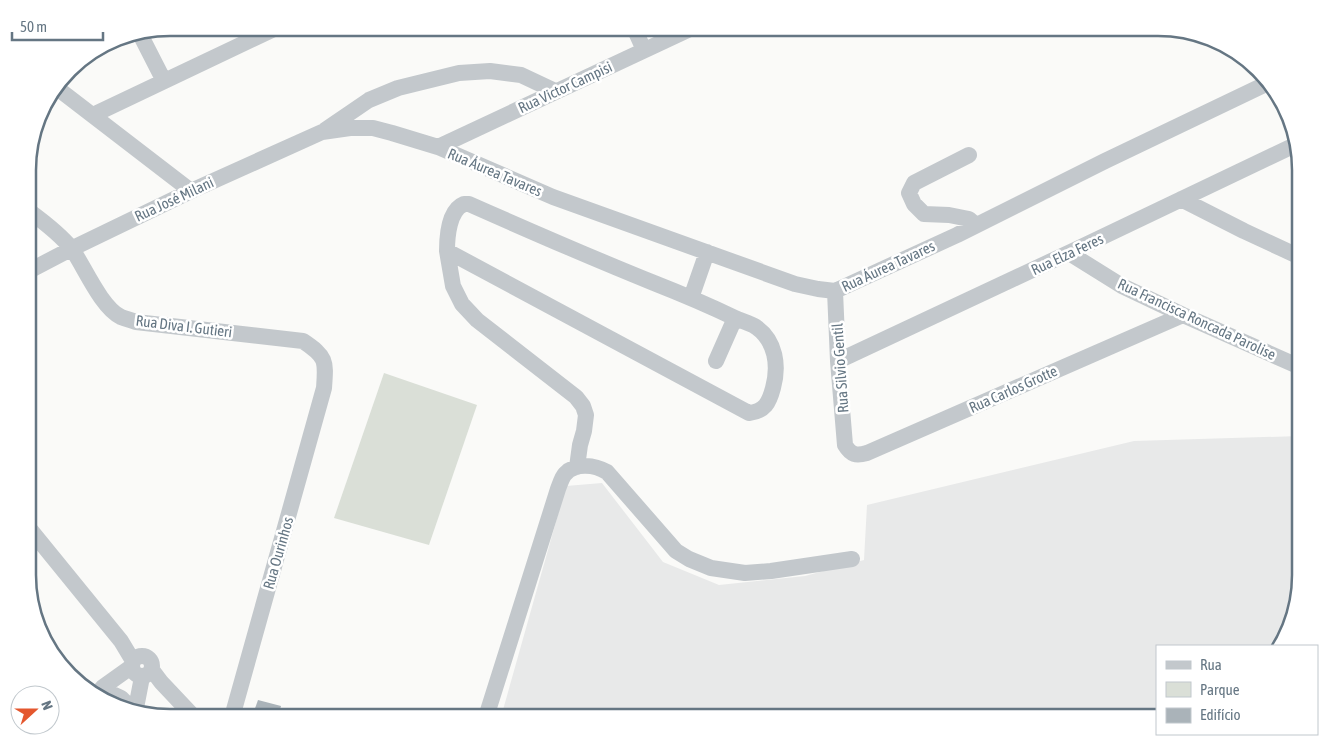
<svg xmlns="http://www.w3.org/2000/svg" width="1328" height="745" font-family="'Asap Condensed',sans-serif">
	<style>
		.built { fill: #e8e9e9 }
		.green { fill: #dadfd7 }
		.building { fill: #aab3b9 }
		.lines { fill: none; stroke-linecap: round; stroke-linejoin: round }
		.minor { stroke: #c3c8cc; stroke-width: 16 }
		.labels { text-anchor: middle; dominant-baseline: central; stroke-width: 5; stroke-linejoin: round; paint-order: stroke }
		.street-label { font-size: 15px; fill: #657683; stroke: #fff }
		.rim { fill: none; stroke: #657683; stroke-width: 2.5 }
	</style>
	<rect width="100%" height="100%" fill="#fafaf8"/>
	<path class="built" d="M 1300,436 L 1300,583 L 1281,646 L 1157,646 L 1157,717 L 501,717 L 566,486 L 602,483 L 663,562 L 719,585 L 805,576 L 864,560 L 867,505 L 1134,441 Z"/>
	<path class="green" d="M 384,373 L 477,405 L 429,545 L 334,518 Z"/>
	<path class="building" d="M 258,700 L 281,706 L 278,717 L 252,717 Z"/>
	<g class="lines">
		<path class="minor" d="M 634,28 L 644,50
			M 140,34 L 164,81
			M 57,88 L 191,191
			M 93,115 L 276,28
			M 325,130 L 369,100 L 398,88 L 459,73 L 490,71 L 521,75 L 555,91
			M 438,147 L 692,28
			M 969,155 L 914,183 L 909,193 L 914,204 L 924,214 L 949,215 L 969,219 L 976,225
			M 1181,199 L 1244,231 L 1300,257
			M 29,211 C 44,222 60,234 72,249 C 85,268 101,307 121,317 C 126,319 131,320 136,322 L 303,341 C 327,357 326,361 324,388 L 232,717
			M 447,251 C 447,237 449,210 464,204 L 469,204 C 530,231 592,258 654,283 C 682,294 708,305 735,318 C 741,321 750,323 756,327 C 776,341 779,366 773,388 C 769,403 765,411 749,413 L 447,251 L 453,286 L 462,304 L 477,320 L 576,397 L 583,406 L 586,415 L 584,431 L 580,445 L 577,467
			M 1069,253 L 1122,286 L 1183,315 L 1300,367
			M 29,271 L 71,249 L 191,191 L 322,132 L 350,128 L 373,128 L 392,133 L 438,147 L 553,197 L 795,284 L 818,289 L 835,291 L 957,235 L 1105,161 L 1268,83
			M 835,291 L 838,361 L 845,445 C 851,455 856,456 867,453 L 1183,315
			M 691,298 L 707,252
			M 716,361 L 735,318
			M 838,361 L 1077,249 L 1295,145
			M 29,528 L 121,641 L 133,661
			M132 666a10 10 0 1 1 20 0a10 10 0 1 1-20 0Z
			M 152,670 L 161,682 L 194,717
			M 106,691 L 121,698 L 129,706
			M 96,695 L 103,687 L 131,667
			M 136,708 L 142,677
			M 486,717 L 558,489 C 560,484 562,477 565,474 C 576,462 595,465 607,472 L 676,551 L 689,559 L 711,568 L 745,573 L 771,571 L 852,559"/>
	</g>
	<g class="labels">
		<g class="street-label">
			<text transform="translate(565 87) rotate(-25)">Rua Victor Campisi</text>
			<text transform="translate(495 172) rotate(23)">Rua Áurea Tavares</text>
			<text transform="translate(174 199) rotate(-25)">Rua José Milani</text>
			<text transform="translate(1067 254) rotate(-25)">Rua Elza Feres</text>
			<text transform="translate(888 266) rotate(-25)">Rua Áurea Tavares</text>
			<text transform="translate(1197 319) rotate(25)">Rua Francisca Roncada Parolise</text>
			<text transform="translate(184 326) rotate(7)">Rua Diva I. Gutieri</text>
			<text transform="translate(840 368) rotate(-94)">Rua Silvio Gentil</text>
			<text transform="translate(1013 389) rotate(-24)">Rua Carlos Grotte</text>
			<text transform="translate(278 553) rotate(-74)">Rua Ourinhos</text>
		</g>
	</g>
	<path d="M0 0H1328V745H0ZM170 36H1158A134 134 0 0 1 1292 170V575A134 134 0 0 1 1158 709H170A134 134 0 0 1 36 575V170A134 134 0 0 1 170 36Z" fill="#fff" fill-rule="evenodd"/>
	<path class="rim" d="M170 36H1158A134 134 0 0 1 1292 170V575A134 134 0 0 1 1158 709H170A134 134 0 0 1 36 575V170A134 134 0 0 1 170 36Z"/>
	<rect x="1156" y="645" width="162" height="90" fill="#ffffff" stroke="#c1c8cd"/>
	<rect x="1166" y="661" width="25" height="8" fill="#c3c8cc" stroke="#c1c8cd"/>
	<text x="1200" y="670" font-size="15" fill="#657683">Rua</text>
	<rect x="1166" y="682" width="25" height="15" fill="#dadfd7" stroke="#c1c8cd"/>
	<text x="1200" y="695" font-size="15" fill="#657683">Parque</text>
	<rect x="1166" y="708" width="25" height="15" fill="#aab3b9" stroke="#c1c8cd"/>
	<text x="1200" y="720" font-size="15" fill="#657683">Edifício</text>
	<g transform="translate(35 710) rotate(69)"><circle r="24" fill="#ffffff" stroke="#c1c8cd"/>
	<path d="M0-4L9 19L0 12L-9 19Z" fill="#e4572e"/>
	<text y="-8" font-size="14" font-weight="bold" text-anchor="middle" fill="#657683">N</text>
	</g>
	<path d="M12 32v8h91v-8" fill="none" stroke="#657683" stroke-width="2.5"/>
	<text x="20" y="32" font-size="15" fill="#657683" stroke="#ffffff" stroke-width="4" paint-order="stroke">50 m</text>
</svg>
